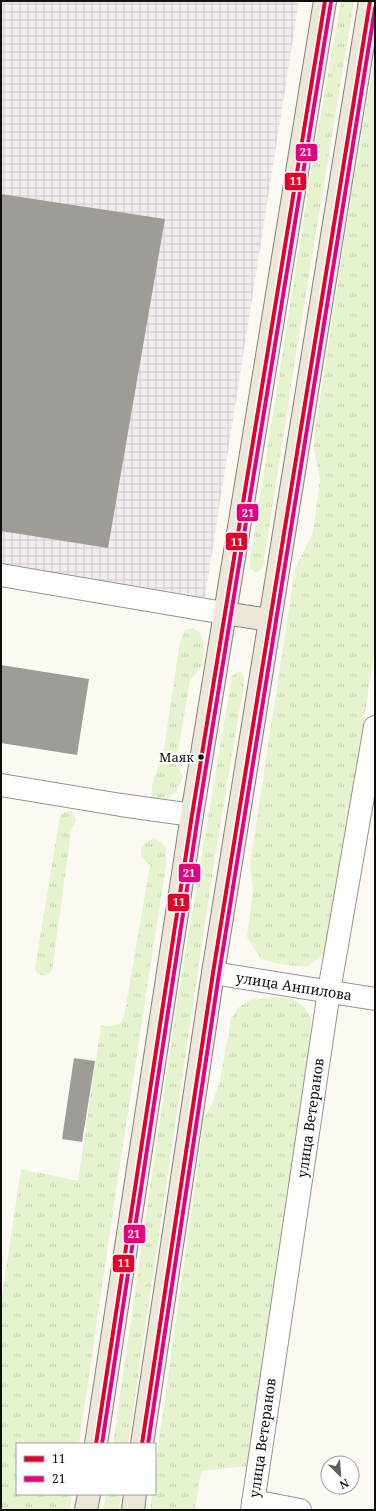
<svg xmlns="http://www.w3.org/2000/svg" width="376" height="1511" font-family="'Noto Serif',serif">
	<style>
		.industrial { fill: url(#industrial-grid) }
		.grass { fill: url(#grass-tufts) }
		.building { fill: #9f9c98 }
		.lines { fill: none; stroke-linecap: round; stroke-linejoin: round }
		.minor-casing { stroke: #959491; stroke-width: 24 }
		.major-casing { stroke: #82817e; stroke-width: 24 }
		.minor { stroke: #fefefd; stroke-width: 22 }
		.major { stroke: #ede7d8; stroke-width: 22 }
		.bus-1-casing { stroke: #fff; stroke-width: 7 }
		.bus-2-casing { stroke: #fff; stroke-width: 7 }
		.bus-1 { stroke: #e4002b; stroke-width: 4 }
		.bus-2 { stroke: #e5007d; stroke-width: 4 }
		.bus-dot { fill: #0e0e0e; stroke: #fff; stroke-width: 1.5 }
		.labels { text-anchor: middle; dominant-baseline: central; stroke-width: 4; stroke-linejoin: round; paint-order: stroke }
		.bus-label { font-size: 13px; fill: #0e0e0e; stroke: #fff; text-anchor: end }
		.street-label { font-size: 14px; fill: #0e0e0e; stroke: #fff }
		.line-badge { stroke: #fff; stroke-width: 1.5 }
		.badge-label { font-size: 11px; text-anchor: middle; font-weight: bold; fill: #fff }
	</style>
	<defs>
		<pattern id="industrial-grid" width="8" height="8" patternUnits="userSpaceOnUse"><rect width="8" height="8" fill="#f3ecef"/><path d="M0 4h8M4 0v8" fill="none" stroke="#cfc9cc"/></pattern>
		<pattern id="grass-tufts" width="24" height="20" patternUnits="userSpaceOnUse"><rect width="24" height="20" fill="#e5f3cf"/><path d="M3 7l-1-3M5 7V3M7 7l1-3M15 17l-1-3M17 17v-4M19 17l1-3" fill="none" stroke="#c3cfb1"/></pattern>
	</defs>
	<rect width="100%" height="100%" fill="#fbf9f2"/>
	<path class="industrial" d="M 1,1 L 299,1 L 205,597 L 1,564 Z"/>
	<path class="grass" d="M 341,1 L 354,1 L 298,342 L 263,566 L 259,571 L 256,573 L 250,568 L 250,560 L 314,153 Z
		M 375,55 L 375,647 L 334,916 L 324,953 L 307,967 L 279,964 L 261,959 L 247,937 L 253,890 L 250,864 L 295,569 L 313,533 L 320,480 L 314,449 L 315,431 L 353,186 Z
		M 193,628 L 199,632 L 204,643 L 203,665 L 190,680 L 176,764 L 183,777 L 177,791 L 164,802 L 151,798 L 153,781 L 164,749 L 180,642 L 185,630 Z
		M 238,672 L 242,672 L 244,679 L 243,689 L 213,869 L 128,1444 L 113,1444 L 177,1003 L 232,676 Z
		M 72,811 L 76,820 L 71,831 L 52,971 L 46,975 L 38,974 L 35,969 L 60,816 L 65,812 Z
		M 155,839 L 161,842 L 166,848 L 166,865 L 117,1184 L 79,1444 L 17,1444 L 17,1494 L 72,1494 L 70,1510 L 1,1510 L 1,1304 L 21,1169 L 78,1181 L 101,1026 L 112,1026 L 120,1024 L 124,1017 L 150,865 L 141,857 L 141,847 L 147,841 Z
		M 272,997 L 290,998 L 303,1006 L 311,1018 L 310,1056 L 253,1444 L 247,1466 L 201,1471 L 195,1510 L 150,1510 L 152,1494 L 155,1494 L 155,1469 L 196,1179 L 204,1118 L 212,1104 L 220,1081 L 231,1019 L 238,1008 L 250,1000 Z
		M 106,1494 L 121,1494 L 119,1510 L 103,1510 Z"/>
	<path class="building" d="M 1,194 L 165,219 L 108,548 L 1,531 Z
		M 1,665 L 89,679 L 77,755 L 1,743 Z
		M 74,1058 L 95,1061 L 82,1142 L 62,1139 Z"/>
	<g class="lines">
		<defs>
			<path id="minor" d="M 1,575 L 224,613
				M 1,785 L 121,805 L 192,815
				M 213,973 L 375,999
				M 253,1501 L 300,1510
				M 252,1510 L 329,991 L 375,727"/>
			<path id="major" d="M 224,613 L 270,620
				M 96,1444 L 192,815 L 325,1
				M 142,1444 L 213,973 L 370,1
				M 86,1510 L 89,1494
				M 133,1510 L 135,1494"/>
		</defs>
		<use href="#minor" class="minor-casing"/>
		<use href="#major" class="major-casing"/>
		<use href="#minor" class="minor"/>
		<use href="#major" class="major"/>
		<defs>
			<path id="bus-1" d="M 96,1444 L 192,815 L 325,1
				M 142,1444 L 213,973 L 370,1"/>
			<path id="bus-2" d="M 102,1444 L 198,816 L 331,2
				M 148,1444 L 219,974 L 375,8"/>
		</defs>
		<use href="#bus-1" class="bus-1-casing"/>
		<use href="#bus-2" class="bus-2-casing"/>
		<use href="#bus-1" class="bus-1"/>
		<use href="#bus-2" class="bus-2"/>
	</g>
	<circle class="bus-dot" cx="201" cy="757" r="3.5"/>
	<g class="labels">
		<g class="bus-label">
			<text x="194" y="757">Маяк</text>
		</g>
		<g class="street-label">
			<text transform="translate(294 986) rotate(9)">улица Анпилова</text>
			<text transform="translate(310 1118) rotate(-82)">улица Ветеранов</text>
			<text transform="translate(262 1438) rotate(-82)">улица Ветеранов</text>
		</g>
	</g>
	<g class="line-badge">
		<rect x="295" y="143" width="23" height="19" rx="4" fill="#e5007d"/>
		<rect x="284" y="172" width="23" height="19" rx="4" fill="#e4002b"/>
		<rect x="236" y="503" width="23" height="19" rx="4" fill="#e5007d"/>
		<rect x="225" y="532" width="23" height="19" rx="4" fill="#e4002b"/>
		<rect x="178" y="863" width="23" height="20" rx="4" fill="#e5007d"/>
		<rect x="167" y="893" width="23" height="19" rx="4" fill="#e4002b"/>
		<rect x="123" y="1224" width="23" height="20" rx="4" fill="#e5007d"/>
		<rect x="112" y="1254" width="23" height="19" rx="4" fill="#e4002b"/>
	</g>
	<g class="badge-label">
		<text x="306" y="156">21</text>
		<text x="296" y="185">11</text>
		<text x="248" y="517">21</text>
		<text x="237" y="546">11</text>
		<text x="189" y="877">21</text>
		<text x="179" y="906">11</text>
		<text x="134" y="1238">21</text>
		<text x="124" y="1267">11</text>
	</g>
	<rect width="376" height="1511" fill="none" stroke="#0e0e0e" stroke-width="4"/>
	<rect x="16" y="1443" width="140" height="52" fill="#ffffff" stroke="#9f9f9f"/>
	<rect x="24" y="1456" width="20" height="6" fill="#e4002b" stroke="#9f9f9f"/>
	<text x="52" y="1463" font-size="12" fill="#0e0e0e">11</text>
	<rect x="24" y="1476" width="20" height="6" fill="#e5007d" stroke="#9f9f9f"/>
	<text x="52" y="1483" font-size="12" fill="#0e0e0e">21</text>
	<g transform="translate(340 1475) rotate(155)"><circle r="19" fill="#ffffff" stroke="#9f9f9f"/>
	<path d="M0-3L7 15L0 10L-7 15Z" fill="#61605e"/>
	<text y="-6" font-size="11" font-weight="bold" text-anchor="middle" fill="#0e0e0e">N</text>
	</g>
</svg>
